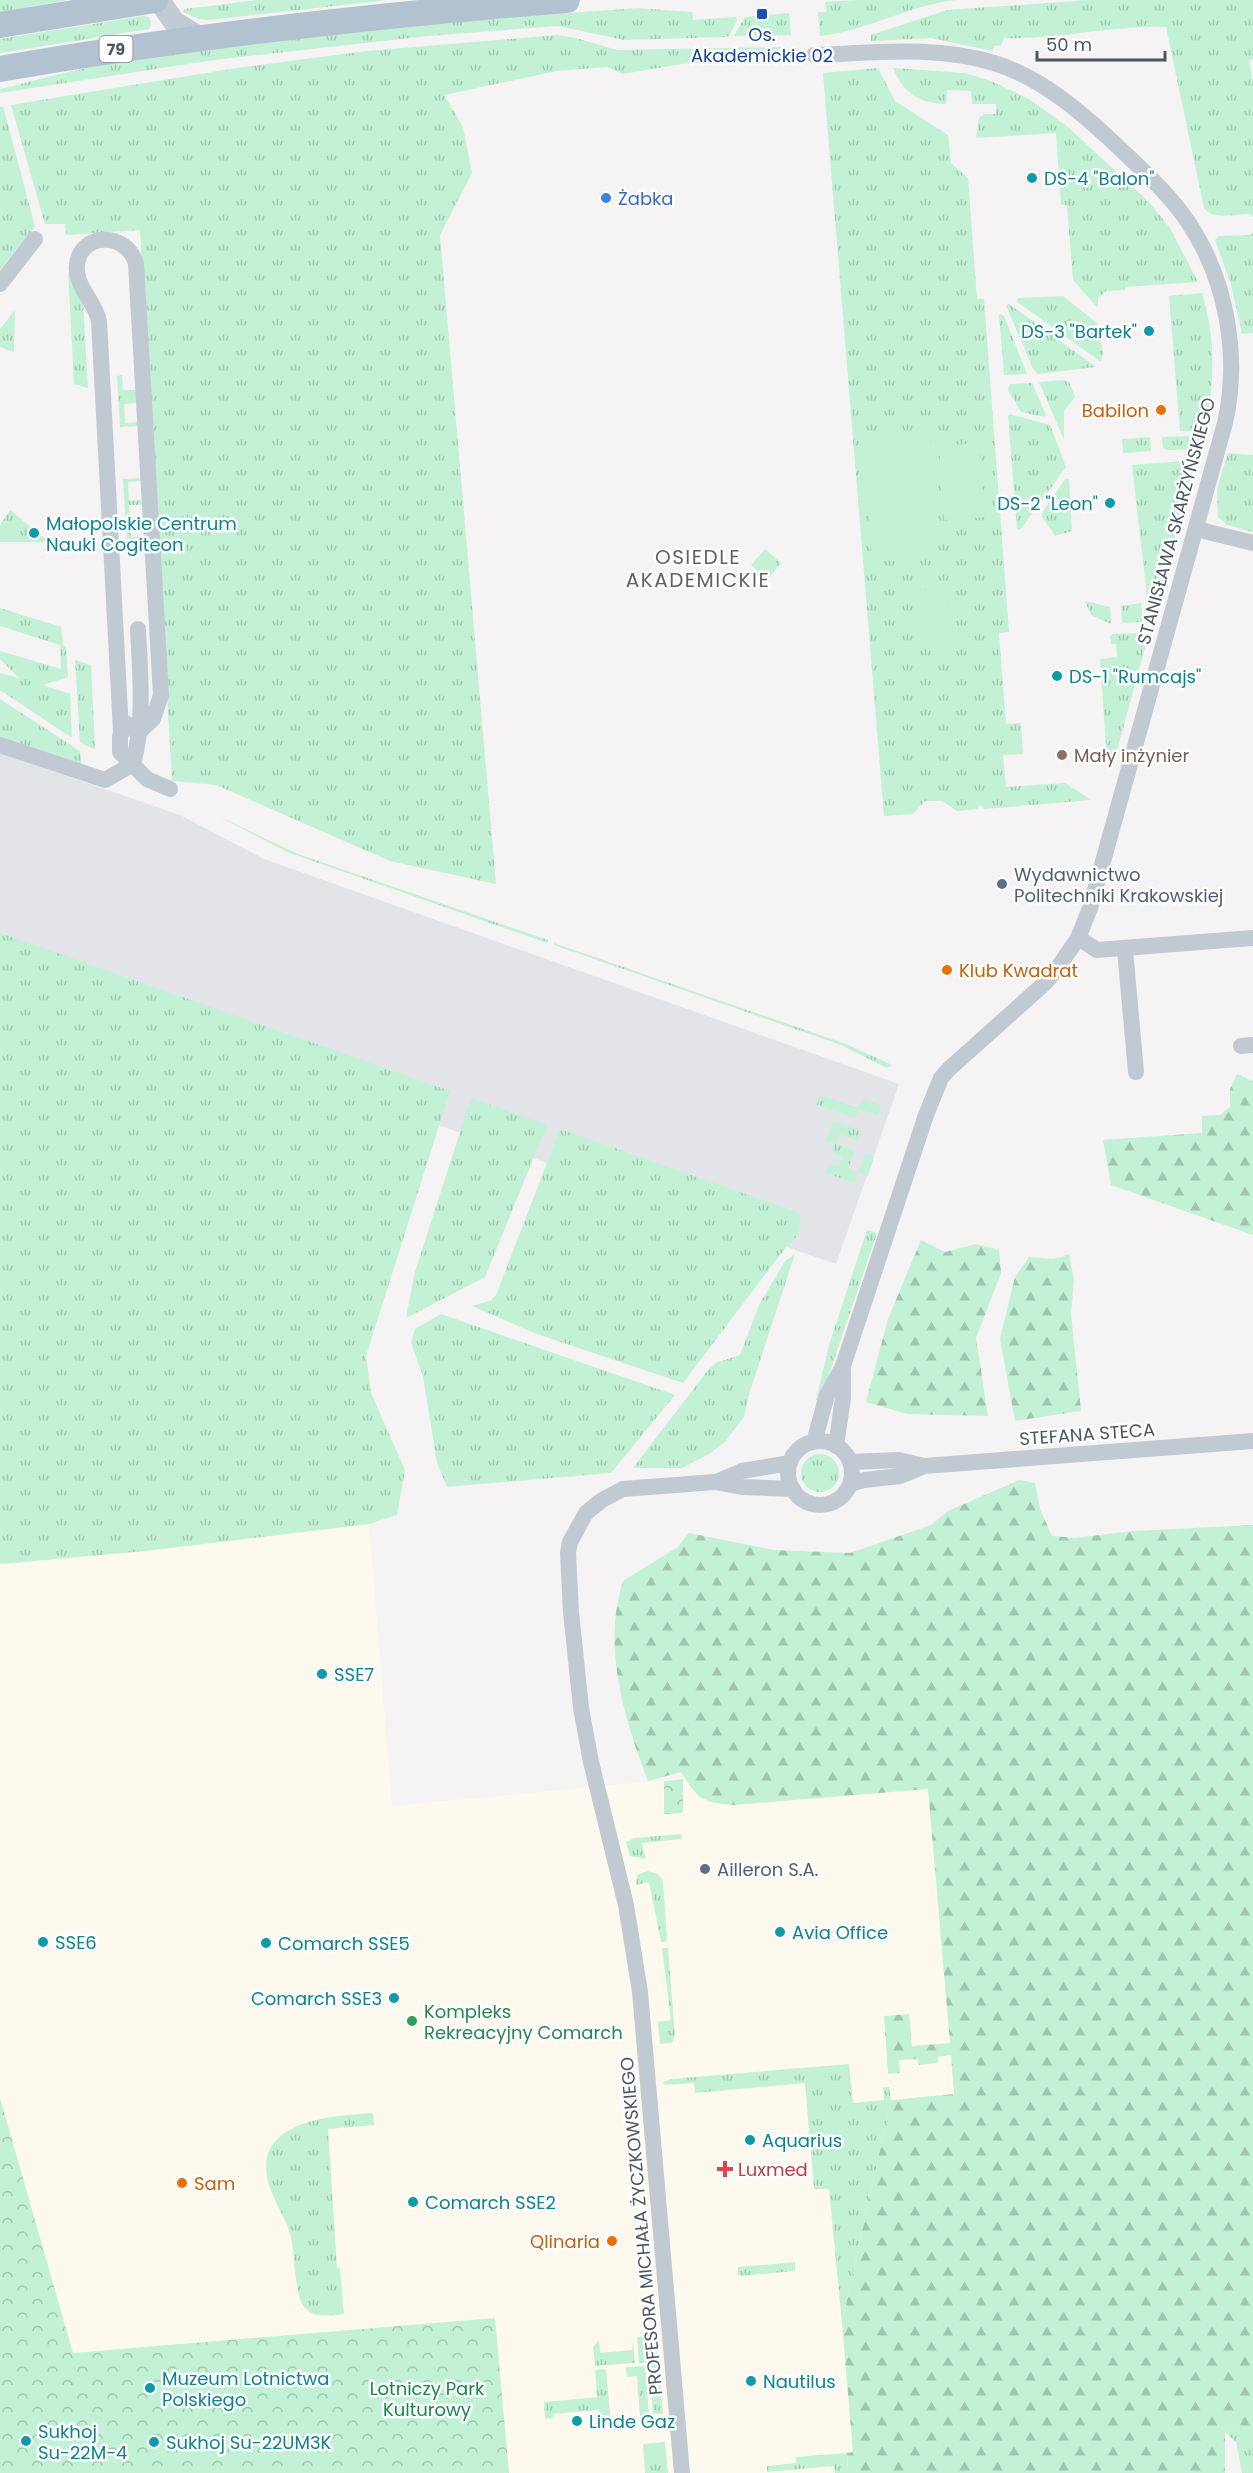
<svg xmlns="http://www.w3.org/2000/svg" width="1253" height="2473" font-family="Poppins,sans-serif">
	<style>
		.commercial { fill: #fdf9ef }
		.airport { fill: #e2e4e7 }
		.grass { fill: url(#grass-tufts) }
		.forest { fill: url(#forest-firs) }
		.park { fill: url(#park-crowns) }
		.garden { fill: #c3f1d5 }
		.lines { fill: none; stroke-linecap: round; stroke-linejoin: round }
		.street { stroke: #c1cad2; stroke-width: 16 }
		.secondary { stroke: #c1cbd6; stroke-width: 22 }
		.primary { stroke: #b3c2d1; stroke-width: 26 }
		.transit-dot { fill: #1a4fb4; stroke: #fff; stroke-width: 2 }
		.culture-dot { fill: #0f9aa8; stroke: #fff; stroke-width: 2 }
		.shop-dot { fill: #3f7fe0; stroke: #fff; stroke-width: 2 }
		.food-dot { fill: #e8710a; stroke: #fff; stroke-width: 2 }
		.education-dot { fill: #8d6e63; stroke: #fff; stroke-width: 2 }
		.service-dot { fill: #5c6f8a; stroke: #fff; stroke-width: 2 }
		.leisure-dot { fill: #2e9e5b; stroke: #fff; stroke-width: 2 }
		.health-dot { fill: #e0444e; stroke: #fff; stroke-width: 2 }
		.labels { text-anchor: middle; dominant-baseline: central; stroke-width: 5; stroke-linejoin: round; paint-order: stroke }
		.shield { fill: #fff; stroke: #808990; stroke-width: 1.5 }
		.shield-label { font-size: 16px; font-weight: bold; fill: #4a5661 }
		.transit-label { font-size: 18px; fill: #164399; stroke: #fff }
		.culture-label { font-size: 18px; fill: #0d838f; stroke: #fff; text-anchor: start }
		.shop-label { font-size: 18px; fill: #366cbe; stroke: #fff; text-anchor: start }
		.food-label { font-size: 18px; fill: #c56008; stroke: #fff; text-anchor: end }
		.street-label { font-size: 18px; fill: #4a5661; stroke: #fff }
		.education-label { font-size: 18px; fill: #785e54; stroke: #fff; text-anchor: start }
		.service-label { font-size: 18px; fill: #4e5e75; stroke: #fff; text-anchor: start }
		.leisure-label { font-size: 18px; fill: #27864d; stroke: #fff; text-anchor: start }
		.health-label { font-size: 18px; fill: #be3a42; stroke: #fff; text-anchor: start }
		.park-label { font-size: 18px; fill: #17864f; stroke: #fff }
		.neighbourhood-label { font-size: 20px; letter-spacing: 1.5px; fill: #5f6368; stroke: #fff }
	</style>
	<defs>
		<pattern id="grass-tufts" width="24" height="20" patternUnits="userSpaceOnUse" patternTransform="scale(1.5)"><rect width="24" height="20" fill="#c3f1d5"/><path d="M3 7l-1-3M5 7V3M7 7l1-3M15 17l-1-3M17 17v-4M19 17l1-3" fill="none" stroke="#a0c6b0"/></pattern>
		<pattern id="forest-firs" width="22" height="20" patternUnits="userSpaceOnUse" patternTransform="scale(1.5)"><rect width="22" height="20" fill="#c3f1d5"/><path d="M5 1l3.5 6h-7zM16 11l3.5 6h-7z" fill="#a0c6b0"/></pattern>
		<pattern id="park-crowns" width="20" height="18" patternUnits="userSpaceOnUse" patternTransform="scale(1.5)"><rect width="20" height="18" fill="#c3f1d5"/><path d="M2 6a3 3 0 1 1 6 0M12 15a3 3 0 1 1 6 0" fill="none" stroke="#a0c6b0"/></pattern>
	</defs>
	<rect width="100%" height="100%" fill="#f5f3f3"/>
	<path class="commercial" d="M 369,1524 L 392,1806 L 685,1778 L 929,1788 L 957,2095 L 833,2107 L 863,2473 L 509,2473 L 495,2318 L 73,2353 L 0,2099 L 0,1565 Z"/>
	<path class="airport" d="M 0,753 L 180,815 L 264,859 L 899,1084 L 836,1264 L 201,1042 L 0,957 Z"/>
	<path class="grass" d="M 0,0 L 68,0 L 0,12 Z
		M 258,0 L 388,0 L 210,20 L 199,19 L 183,12 L 185,9 Z
		M 856,0 L 957,0 C 911,4 868,31 820,36 L 818,12 L 826,12 L 825,2 Z
		M 1089,0 L 1253,0 L 1253,59 L 1249,61 L 1253,81 L 1253,217 L 1249,214 C 1233,214 1215,221 1204,208 L 1166,27 C 1112,25 1058,40 1004,38 L 1001,46 L 995,45 L 992,51 L 931,38 L 871,41 L 871,35 L 947,10 Z
		M 638,8 L 692,12 L 693,20 L 736,17 L 737,20 L 729,36 L 725,37 L 624,40 L 558,26 L 428,36 L 214,60 L 0,93 L 0,89 C 34,81 68,71 102,65 C 279,33 459,21 638,8 Z
		M 789,13 L 791,35 L 734,36 L 745,17 Z
		M 143,16 L 149,17 L 151,25 L 149,29 L 0,53 L 0,39 Z
		M 557,35 L 576,38 L 617,50 L 783,47 L 762,59 L 682,64 L 623,74 L 607,67 L 557,71 L 444,95 L 463,127 L 472,173 L 440,235 L 496,884 L 390,861 L 216,785 L 172,781 L 140,230 L 66,235 L 65,224 L 45,224 L 11,105 L 237,68 L 367,51 Z
		M 878,68 L 895,101 L 948,135 L 951,163 L 968,178 L 977,299 L 984,299 L 1009,632 L 999,633 L 1006,724 L 1021,723 L 1023,754 L 1003,755 L 1006,787 L 1065,783 L 1091,800 L 984,809 L 980,805 L 977,809 L 957,811 L 942,801 L 925,801 L 913,814 L 884,816 L 823,73 Z
		M 893,68 L 965,73 L 991,81 L 1029,99 L 1068,127 L 1149,202 L 1170,228 L 1198,282 L 1125,287 L 1125,290 L 1106,291 L 1098,298 L 1098,308 L 1073,280 L 1067,205 L 1061,205 L 1056,133 L 976,138 L 979,118 L 984,114 L 996,114 L 996,104 L 972,104 L 971,91 L 947,90 L 946,104 C 919,103 904,94 893,68 Z
		M 3,106 L 35,227 L 0,270 L 0,107 Z
		M 1253,233 L 1253,333 L 1242,334 L 1231,285 L 1215,240 L 1218,236 L 1249,235 Z
		M 68,271 L 72,284 L 83,302 L 88,388 L 74,384 Z
		M 1202,293 C 1216,339 1215,385 1204,431 L 1180,431 L 1169,296 Z
		M 1063,296 L 1097,323 L 1103,352 L 1101,362 L 1016,301 L 1018,298 Z
		M 1009,304 L 1096,367 L 1038,374 L 1033,369 L 1006,305 Z
		M 15,310 L 14,352 L 0,347 L 0,329 Z
		M 1001,314 L 1004,316 L 1027,374 L 1004,375 L 999,315 Z
		M 122,375 L 123,390 L 136,390 L 136,403 L 124,404 L 125,423 L 137,422 L 138,426 L 120,427 L 117,376 Z
		M 1064,380 L 1069,382 L 1075,397 L 1064,411 L 1064,440 L 1039,382 Z
		M 1032,383 L 1046,415 L 1044,417 L 1021,412 L 1008,390 L 1010,384 Z
		M 1010,414 L 1050,425 L 1066,467 L 1020,530 L 1017,529 L 1008,416 Z
		M 1203,436 L 1200,449 L 1167,450 L 1163,448 L 1162,437 Z
		M 1150,437 L 1151,451 L 1123,453 L 1122,439 Z
		M 1228,453 L 1253,455 L 1253,532 L 1227,525 L 1218,517 L 1217,489 Z
		M 1197,460 L 1159,596 L 1147,597 L 1132,465 Z
		M 141,478 L 141,481 L 128,482 L 129,501 L 142,500 L 142,505 L 129,505 L 131,537 L 144,536 L 145,548 L 119,550 L 119,546 L 127,546 L 123,479 Z
		M 1065,479 L 1069,479 L 1072,531 L 1055,536 L 1041,515 Z
		M 10,510 L 49,542 L 0,542 L 0,525 Z
		M 765,549 L 781,563 L 768,579 L 751,565 Z
		M 1085,601 L 1110,607 L 1111,624 L 1091,615 Z
		M 1141,603 L 1143,622 L 1122,623 L 1121,606 Z
		M 0,608 L 61,627 L 63,645 L 66,647 L 68,677 L 43,685 L 70,694 L 72,738 L 0,690 L 0,673 L 19,678 L 0,659 L 0,651 L 61,669 L 60,645 L 0,626 Z
		M 1149,633 L 1112,769 L 1106,746 L 1100,659 L 1117,657 L 1116,644 L 1111,644 L 1110,636 L 1113,634 Z
		M 75,660 L 91,665 L 95,749 L 80,743 Z
		M 0,699 L 80,751 L 82,768 L 0,740 Z
		M 220,817 L 298,854 L 548,940 L 547,943 L 287,852 Z
		M 0,933 L 450,1091 L 366,1356 L 371,1393 L 405,1470 L 397,1515 L 369,1524 L 146,1551 L 0,1564 Z
		M 554,943 L 846,1044 L 892,1065 L 887,1068 L 841,1045 L 554,945 Z
		M 820,1095 L 858,1108 L 862,1099 L 881,1105 L 878,1115 L 859,1109 L 855,1118 L 817,1105 Z
		M 471,1098 L 547,1125 L 485,1277 L 406,1318 L 414,1275 Z
		M 833,1121 L 861,1131 L 858,1141 L 839,1134 L 836,1144 L 855,1150 L 848,1169 L 858,1173 L 865,1154 L 874,1157 L 868,1176 L 858,1173 L 855,1183 L 826,1173 L 829,1163 L 839,1166 L 842,1157 L 832,1153 L 835,1144 L 826,1141 Z
		M 560,1129 L 800,1213 C 801,1228 799,1238 786,1247 L 683,1383 L 534,1333 L 472,1306 L 490,1301 L 496,1295 Z
		M 867,1230 L 877,1233 L 820,1401 L 816,1400 L 829,1345 Z
		M 795,1254 L 750,1391 L 744,1417 L 725,1442 L 709,1454 L 682,1468 L 633,1468 L 708,1370 L 718,1362 L 740,1355 L 759,1305 L 785,1261 Z
		M 441,1314 L 675,1395 L 611,1473 L 447,1487 L 437,1463 L 423,1376 L 411,1343 L 415,1329 Z
		M801 1473a19 19 0 1 1 38 0a19 19 0 1 1-38 0Z
		M 681,1834 L 682,1839 L 642,1843 L 646,1859 L 630,1856 L 626,1842 L 634,1838 Z
		M 647,1871 L 658,1874 L 663,1881 L 667,1941 L 661,1942 L 649,1882 L 636,1885 L 637,1875 Z
		M 662,1948 L 668,1948 L 675,2036 L 672,2043 L 660,2044 L 658,2022 L 671,2020 Z
		M 849,2064 L 853,2103 L 884,2100 L 883,2087 L 889,2087 L 891,2100 L 842,2323 L 829,2189 L 814,2189 L 805,2083 L 695,2093 L 694,2083 L 664,2085 L 663,2082 L 671,2079 Z
		M 373,2113 L 374,2125 L 328,2129 L 337,2268 L 340,2268 L 344,2314 C 331,2315 315,2319 305,2308 C 294,2296 295,2254 291,2237 C 286,2217 273,2201 268,2182 C 253,2119 333,2116 373,2113 Z
		M 795,2262 L 795,2271 L 738,2276 L 738,2267 Z
		M 651,2336 L 656,2339 L 663,2414 L 653,2414 L 649,2362 L 639,2363 L 637,2337 Z
		M 599,2340 L 600,2353 L 632,2350 L 633,2341 L 635,2363 L 595,2366 L 593,2347 Z
		M 645,2366 L 649,2415 L 640,2416 L 637,2376 L 627,2377 L 626,2367 Z
		M 606,2369 L 611,2424 L 601,2425 L 599,2410 L 553,2414 L 553,2418 L 545,2419 L 544,2402 L 597,2397 L 595,2370 Z
		M 1253,2427 L 1253,2473 L 1242,2473 L 1236,2442 L 1225,2432 Z
		M 665,2442 L 668,2473 L 645,2473 L 643,2444 Z
		M 847,2453 L 848,2473 L 835,2473 L 834,2466 L 767,2472 L 767,2466 L 796,2463 L 796,2457 Z"/>
	<path class="forest" d="M 1237,1074 L 1253,1081 L 1253,1235 L 1111,1185 L 1103,1140 L 1202,1133 L 1202,1116 L 1220,1115 L 1230,1107 L 1230,1089 Z
		M 921,1240 L 945,1252 L 976,1244 L 999,1250 L 1001,1273 L 976,1338 L 988,1416 L 907,1414 L 866,1402 L 888,1319 Z
		M 1069,1254 L 1074,1280 L 1071,1314 L 1081,1411 L 1015,1421 L 1000,1339 L 1015,1277 L 1029,1257 L 1054,1259 Z
		M 1019,1480 L 1035,1483 L 1040,1509 L 1052,1536 L 1075,1538 L 1133,1531 L 1253,1525 L 1253,2427 L 1225,2432 L 1225,2473 L 848,2473 L 847,2453 L 853,2452 L 842,2323 L 891,2100 L 954,2094 L 951,2055 L 938,2057 L 938,2063 L 919,2065 L 918,2059 L 899,2060 L 900,2073 L 888,2074 L 884,2016 L 909,2014 L 912,2046 L 950,2043 L 928,1789 L 734,1805 C 702,1803 697,1798 681,1772 L 648,1781 C 624,1718 602,1647 623,1581 L 678,1547 L 689,1533 L 774,1550 L 850,1553 L 931,1525 L 948,1511 Z"/>
	<path class="park" d="M 683,1779 L 683,1813 L 664,1814 L 664,1781 Z
		M 0,2098 L 73,2353 L 495,2318 L 509,2473 L 0,2473 Z"/>
	<path class="garden" d="M 930,436 L 939,557 L 872,562 L 863,441 Z
		M 979,443 L 985,517 L 944,520 L 939,446 Z
		M 947,588 L 952,646 L 917,650 L 912,591 Z"/>
	<g class="lines">
		<path class="street" d="M 814,55 C 874,53 935,45 994,63 C 1040,77 1080,111 1114,143 C 1140,168 1168,192 1188,222 C 1227,280 1240,356 1225,423 L 1090,908 L 1078,938 L 1057,969 L 1045,983 L 949,1069 L 941,1078 L 926,1115 L 843,1366 L 827,1395 L 814,1442
			M 0,284 L 35,239
			M 1196,529 L 1253,543
			M 126,723 L 120,736 L 120,752 L 147,779 L 170,789
			M 121,731 L 99,321 C 95,301 74,285 77,265 C 80,232 127,231 136,264 L 161,695 L 153,719 L 137,734
			M 0,745 L 105,780 L 133,764 C 145,721 140,672 138,629
			M 1078,938 L 1097,950 L 1253,938
			M 1125,950 L 1136,1072
			M 1241,1046 L 1253,1045
			M788 1473a32 32 0 1 1 64 0a32 32 0 1 1-64 0Z
			M 836,1446 L 843,1398 L 843,1370
			M 850,1462 L 899,1460 L 924,1466
			M 716,1482 L 742,1471 L 790,1463
			M 850,1484 L 864,1480 L 900,1476 L 924,1466 L 1253,1441
			M 682,2473 L 640,1992 L 626,1905 L 591,1762 L 581,1708 L 571,1612 L 568,1553 L 570,1542 L 586,1513 L 602,1500 L 623,1489 L 715,1482 L 742,1487 L 793,1489"/>
		<path class="secondary" d="M 159,0 L 174,22 L 199,37"/>
		<path class="primary" d="M 0,25 L 155,0
			M 0,69 C 188,36 377,15 567,0"/>
	</g>
	<rect class="transit-dot" x="756" y="8" width="12" height="12" rx="3"/>
	<g class="culture-dot">
		<circle cx="1032" cy="178" r="6"/>
		<circle cx="1149" cy="331" r="6"/>
		<circle cx="1110" cy="503" r="6"/>
		<circle cx="34" cy="533" r="6"/>
		<circle cx="1057" cy="676" r="6"/>
		<circle cx="322" cy="1674" r="6"/>
		<circle cx="780" cy="1932" r="6"/>
		<circle cx="43" cy="1942" r="6"/>
		<circle cx="266" cy="1943" r="6"/>
		<circle cx="394" cy="1998" r="6"/>
		<circle cx="750" cy="2140" r="6"/>
		<circle cx="413" cy="2202" r="6"/>
		<circle cx="751" cy="2381" r="6"/>
		<circle cx="150" cy="2388" r="6"/>
		<circle cx="577" cy="2421" r="6"/>
		<circle cx="26" cy="2441" r="6"/>
		<circle cx="154" cy="2442" r="6"/>
	</g>
	<circle class="shop-dot" cx="606" cy="198" r="6"/>
	<g class="food-dot">
		<circle cx="1161" cy="410" r="6"/>
		<circle cx="947" cy="970" r="6"/>
		<circle cx="182" cy="2183" r="6"/>
		<circle cx="612" cy="2241" r="6"/>
	</g>
	<circle class="education-dot" cx="1062" cy="755" r="6"/>
	<g class="service-dot">
		<circle cx="1002" cy="884" r="6"/>
		<circle cx="705" cy="1869" r="6"/>
	</g>
	<circle class="leisure-dot" cx="412" cy="2021" r="6"/>
	<path class="health-dot" d="M722 2160h6v6h6v6h-6v6h-6v-6h-6v-6h6z"/>
	<g class="labels">
		<rect class="shield" x="99.5" y="36" width="33" height="26" rx="4.5"/>
		<g class="shield-label">
			<text x="116" y="49">79</text>
		</g>
		<g class="transit-label">
			<text x="762" y="34">Os.<tspan x="762" dy="21">Akademickie 02</tspan></text>
		</g>
		<g class="culture-label">
			<text x="1044" y="178">DS-4 "Balon"</text>
			<text x="1137" y="331" text-anchor="end">DS-3 "Bartek"</text>
			<text x="1098" y="503" text-anchor="end">DS-2 "Leon"</text>
			<text x="46" y="523">Małopolskie Centrum<tspan x="46" dy="21">Nauki Cogiteon</tspan></text>
			<text x="1069" y="676">DS-1 "Rumcajs"</text>
			<text x="334" y="1674">SSE7</text>
			<text x="792" y="1932">Avia Office</text>
			<text x="55" y="1942">SSE6</text>
			<text x="278" y="1943">Comarch SSE5</text>
			<text x="382" y="1998" text-anchor="end">Comarch SSE3</text>
			<text x="762" y="2140">Aquarius</text>
			<text x="425" y="2202">Comarch SSE2</text>
			<text x="162" y="2378">Muzeum Lotnictwa<tspan x="162" dy="21">Polskiego</tspan></text>
			<text x="763" y="2381">Nautilus</text>
			<text x="589" y="2421">Linde Gaz</text>
			<text x="38" y="2431">Sukhoj<tspan x="38" dy="21">Su-22M-4</tspan></text>
			<text x="166" y="2442">Sukhoj Su-22UM3K</text>
		</g>
		<g class="shop-label">
			<text x="618" y="198">Żabka</text>
		</g>
		<g class="food-label">
			<text x="1149" y="410">Babilon</text>
			<text x="959" y="970" text-anchor="start">Klub Kwadrat</text>
			<text x="194" y="2183" text-anchor="start">Sam</text>
			<text x="600" y="2241">Qlinaria</text>
		</g>
		<g class="street-label">
			<text transform="translate(1176 521) rotate(-75)">STANISŁAWA SKARŻYŃSKIEGO</text>
			<text transform="translate(1087 1434) rotate(-4)">STEFANA STECA</text>
			<text transform="translate(641 2226) rotate(-95)">PROFESORA MICHAŁA ŻYCZKOWSKIEGO</text>
		</g>
		<g class="education-label">
			<text x="1074" y="755">Mały inżynier</text>
		</g>
		<g class="service-label">
			<text x="1014" y="874">Wydawnictwo<tspan x="1014" dy="21">Politechniki Krakowskiej</tspan></text>
			<text x="717" y="1869">Ailleron S.A.</text>
		</g>
		<g class="leisure-label">
			<text x="424" y="2011">Kompleks<tspan x="424" dy="21">Rekreacyjny Comarch</tspan></text>
		</g>
		<g class="health-label">
			<text x="738" y="2169">Luxmed</text>
		</g>
		<g class="park-label">
			<text x="427" y="2388">Lotniczy Park<tspan x="427" dy="21">Kulturowy</tspan></text>
		</g>
		<g class="neighbourhood-label">
			<text x="698" y="557">OSIEDLE<tspan x="698" dy="23">AKADEMICKIE</tspan></text>
		</g>
	</g>
	<path d="M1037 51v9h128v-9" fill="none" stroke="#4a5661" stroke-width="3"/>
	<text x="1046" y="51" font-size="18" fill="#4a5661" stroke="#ffffff" stroke-width="4.5" paint-order="stroke">50 m</text>
</svg>
